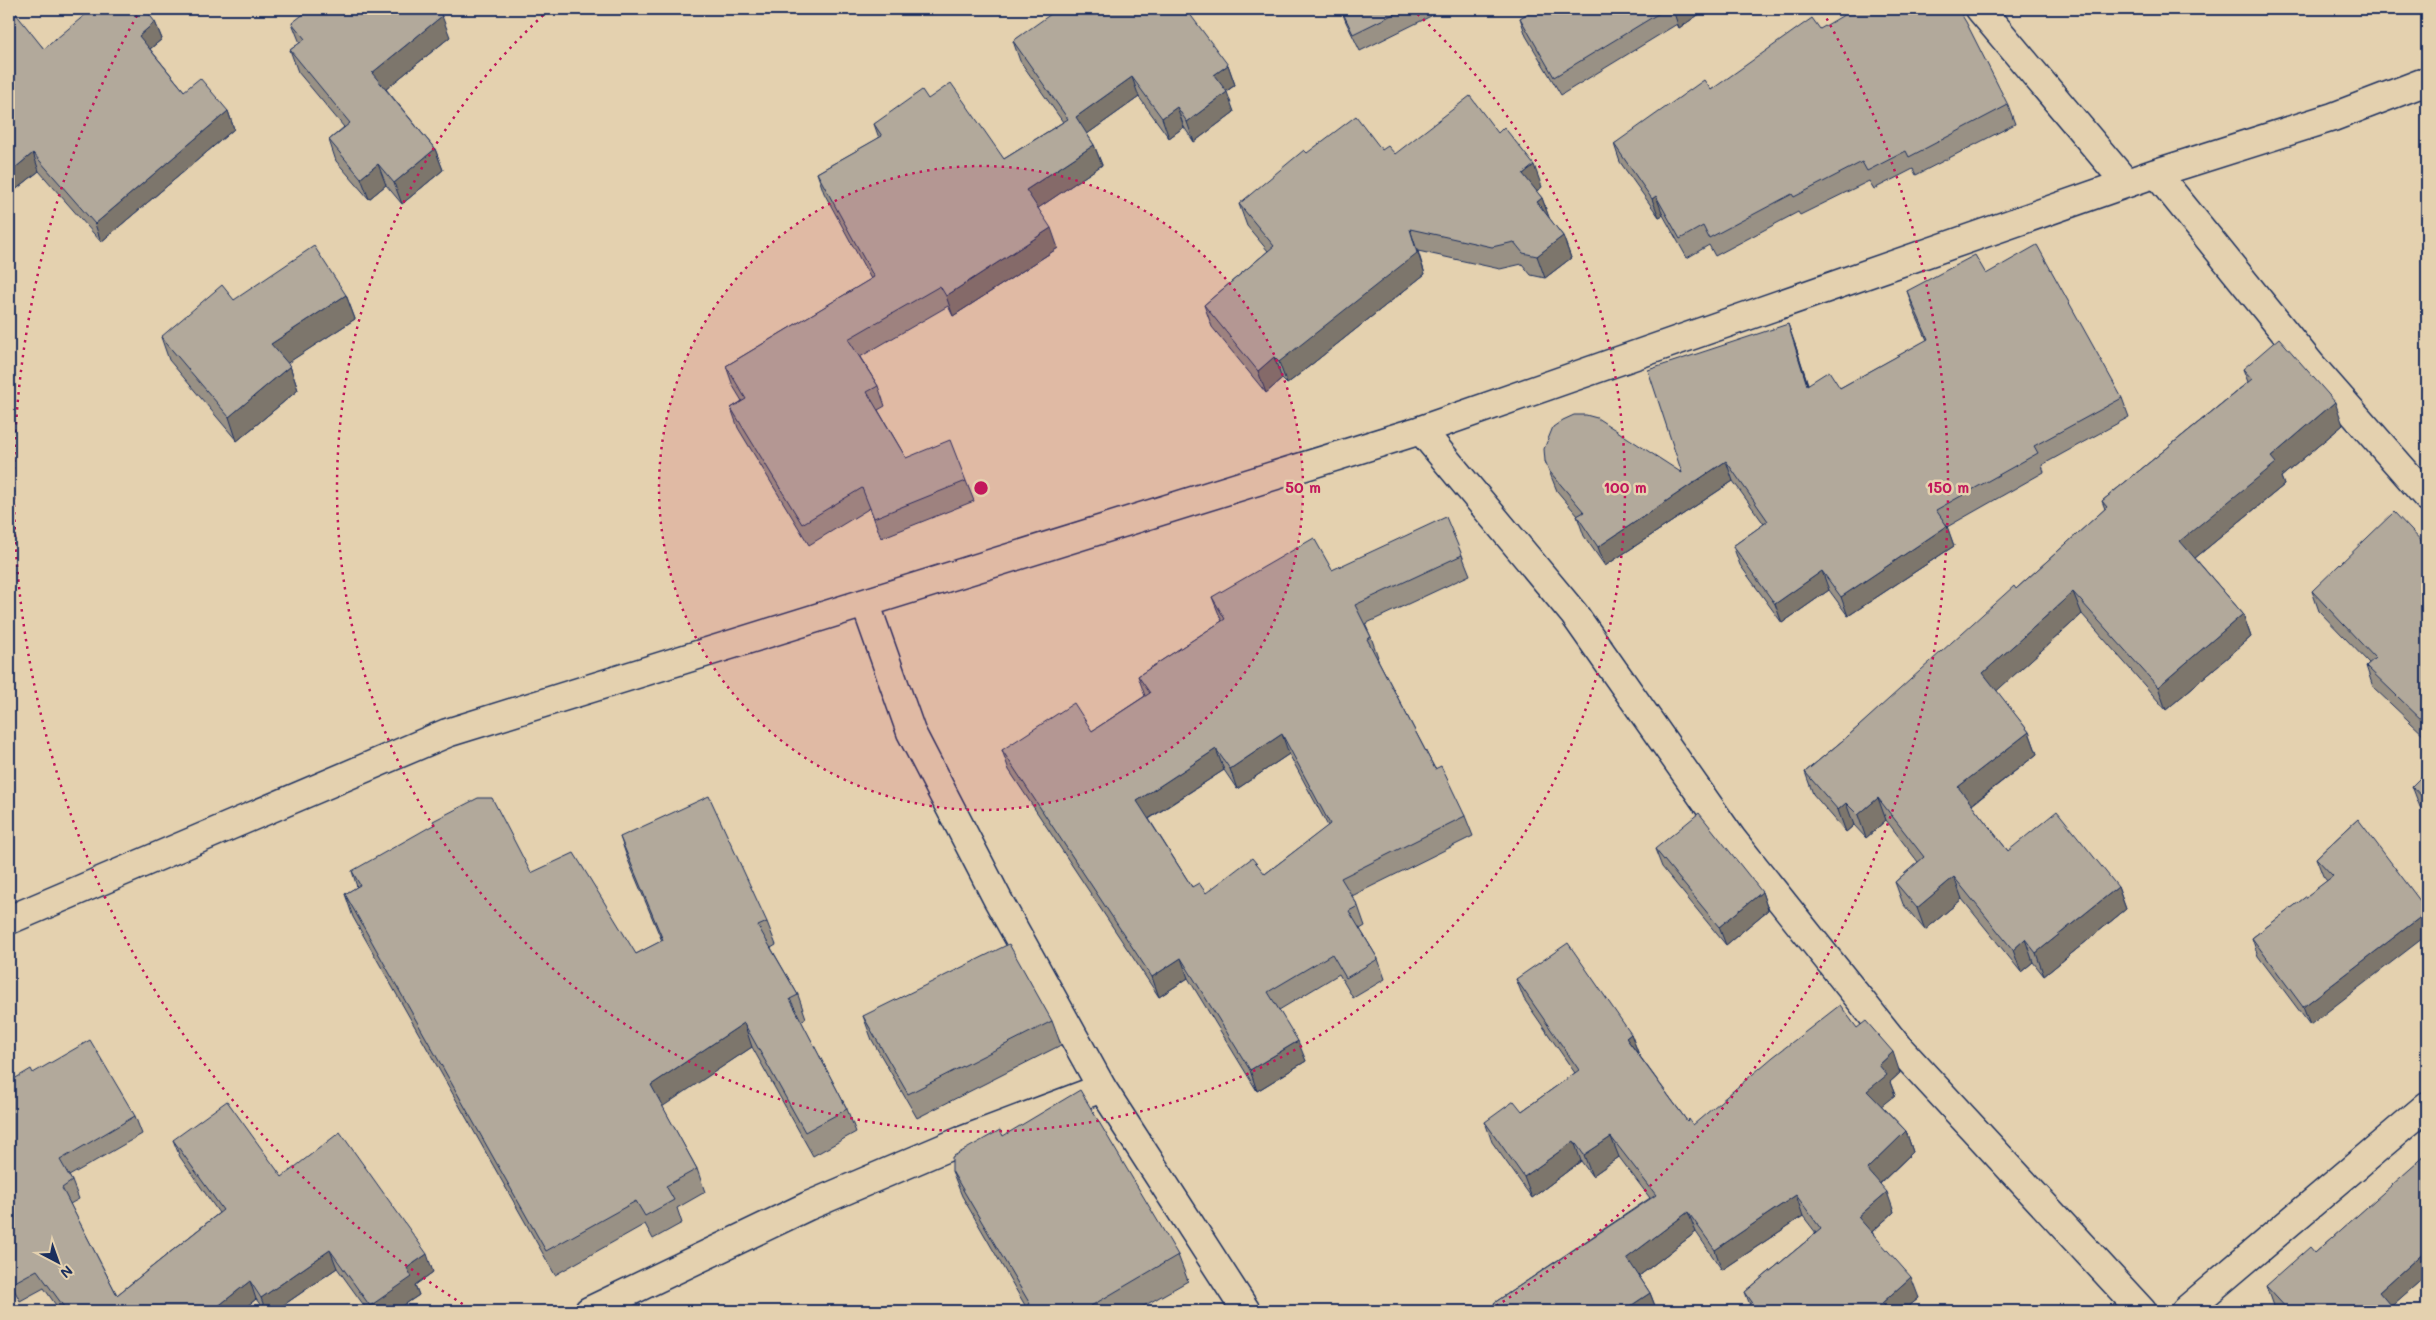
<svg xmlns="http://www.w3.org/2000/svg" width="2436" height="1320" font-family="Mali,sans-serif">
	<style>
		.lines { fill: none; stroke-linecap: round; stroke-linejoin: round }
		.minor-casing { stroke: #1b2f5e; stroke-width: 31 }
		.minor { stroke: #e4d1af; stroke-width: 28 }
		.wall { fill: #999185; stroke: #1b2f5e; fill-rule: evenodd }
		.shaded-wall { fill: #7d766c; stroke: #1b2f5e }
		.building { fill: #b2a99b; stroke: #1b2f5e; fill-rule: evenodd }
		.ring { fill: none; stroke: #c2185b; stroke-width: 2.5; stroke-dasharray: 2.5 5 }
		.centre { fill: #c2185b; stroke: #e4d1af; stroke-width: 2.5 }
		.ring-label { font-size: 15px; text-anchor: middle; font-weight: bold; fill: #c2185b; stroke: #e4d1af; stroke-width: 5; stroke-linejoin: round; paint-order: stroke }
	</style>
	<rect width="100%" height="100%" fill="#e4d1af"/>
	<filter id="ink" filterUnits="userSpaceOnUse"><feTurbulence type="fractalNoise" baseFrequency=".02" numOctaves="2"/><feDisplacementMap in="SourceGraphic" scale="10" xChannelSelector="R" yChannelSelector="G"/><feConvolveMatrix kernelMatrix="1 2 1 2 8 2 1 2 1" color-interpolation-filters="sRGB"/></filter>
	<g filter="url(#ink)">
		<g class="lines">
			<defs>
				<path id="minor" d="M 1980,9 L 2126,183
					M 2156,173 L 2312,366 L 2427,497
					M 1421,430 L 1574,614 L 1732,839 L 1897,1046 L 2142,1311
					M 866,605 L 911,732 L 998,900 L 1102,1088 L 1246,1311
					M 9,920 L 447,733 L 1421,430 L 2156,173 L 2333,117 L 2427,81
					M 589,1311 L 808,1206 L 961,1141 L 1102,1088
					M 2185,1311 L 2427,1106"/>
			</defs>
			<use href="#minor" class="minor-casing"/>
			<use href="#minor" class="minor"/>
		</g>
		<path class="wall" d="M 9,9 L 44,49 L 155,22 L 162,39 L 150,49 L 184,91 L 228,111 L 234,129 L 101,242 L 39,171 L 9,195 Z
			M 1341,9 L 1428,9 L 1431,16 L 1360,51 L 1346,22 Z
			M 1535,9 L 1707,9 L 1679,28 L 1677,24 L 1561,95 L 1526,36 L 1520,18 Z
			M 1063,10 L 1228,65 L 1235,85 L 1226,92 L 1234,112 L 1194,142 L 1184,127 L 1169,138 L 1139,97 L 1087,134 L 1094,145 L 1102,165 L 1038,208 L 1058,248 L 953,316 L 948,306 L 860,357 L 878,386 L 885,406 L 878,410 L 906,458 L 966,481 L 974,501 L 881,538 L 870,508 L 809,545 L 738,428 L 731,408 L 742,401 L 733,386 L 726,366 L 871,279 L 824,193 L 817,173 L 879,138 L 874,124 L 928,99 L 1004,159 L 1063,122 L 1020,61 L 1013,41 Z
			M 292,23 L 450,37 L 386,89 L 435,149 L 443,170 L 402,204 L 386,185 L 369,199 L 336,161 L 329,140 L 344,127 L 298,72 L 290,50 L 300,43 Z
			M 1820,29 L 2008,105 L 2015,124 L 1916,175 L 1913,169 L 1874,189 L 1869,181 L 1800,215 L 1798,212 L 1715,256 L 1709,245 L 1687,258 L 1663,215 L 1659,217 L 1620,162 L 1614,144 Z
			M 1498,133 L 1542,187 L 1536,191 L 1542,198 L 1549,218 L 1563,236 L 1571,258 L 1545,278 L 1531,275 L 1522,264 L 1500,269 L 1418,251 L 1425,274 L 1287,384 L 1282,379 L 1266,393 L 1212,327 L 1204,305 L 1268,251 L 1247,226 L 1239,204 L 1307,153 L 1382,150 L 1395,154 Z
			M 1986,274 L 2122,398 L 2129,417 L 2042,465 L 2044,472 L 1947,527 L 1954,546 L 1848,616 L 1829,590 L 1782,623 L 1740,565 L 1733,546 L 1764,524 L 1733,481 L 1605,566 L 1584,536 L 1577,516 L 1578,516 L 1557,491 L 1545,461 L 1682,473 L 1795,344 L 1808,384 L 1840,388 L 1927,340 L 1914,311 L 1907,291 Z
			M 346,295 L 355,319 L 287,363 L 290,366 L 298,390 L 237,441 L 169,360 L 161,337 L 234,300 Z
			M 2243,369 L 2343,425 L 2281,477 L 2284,485 L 2195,558 L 2243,614 L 2251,637 L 2166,710 L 2082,614 L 1996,691 L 2029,732 L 2037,754 L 1972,805 L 2008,851 L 2118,887 L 2126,909 L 2044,976 L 2033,962 L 2021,972 L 1962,899 L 1925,930 L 1903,904 L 1895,882 L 1918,862 L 1886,820 L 1866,838 L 1854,825 L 1846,832 L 1813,794 L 1805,772 L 1848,736 L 2016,589 L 2105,509 L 2102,501 L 2248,382 Z
			M 2427,547 L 2427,738 L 2373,687 L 2366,666 L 2369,663 L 2319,611 L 2312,591 Z
			M 1462,555 L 1470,575 L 1365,624 L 1371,637 L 1378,657 L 1377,658 L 1435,769 L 1465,816 L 1473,836 L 1352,896 L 1358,906 L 1365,926 L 1360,929 L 1378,959 L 1385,979 L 1353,998 L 1339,974 L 1279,1010 L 1306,1061 L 1257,1091 L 1188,978 L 1159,997 L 1009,770 L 1002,750 L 1092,731 L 1145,696 L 1138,676 L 1222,621 L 1220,617 L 1212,597 L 1332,570 ZM 1289,754 L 1328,826 L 1265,874 L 1206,893 L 1192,887 L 1149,819 L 1224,770 L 1237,789 Z
			M 2427,771 L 2427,815 L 2420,807 L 2412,786 Z
			M 2358,819 L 2310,1025 L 2258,956 L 2252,938 L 2327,881 L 2323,876 L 2316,858 Z
			M 620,837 L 767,922 L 776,945 L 771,948 L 798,995 L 806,1018 L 801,1021 L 847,1109 L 856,1132 L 813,1156 L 752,1047 L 662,1106 L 697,1169 L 705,1192 L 677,1208 L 682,1223 L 653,1239 L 645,1224 L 555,1275 L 353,917 L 345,894 L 357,887 L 352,871 L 531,873 L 636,954 L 662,941 L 628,860 Z
			M 1655,849 L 1762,892 L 1768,910 L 1726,945 L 1662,867 Z
			M 1516,979 L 1631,1034 L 1639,1055 L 1687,1121 L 1693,1125 L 1857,1028 L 1900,1073 L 1890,1082 L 1895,1095 L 1881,1105 L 1906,1131 L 1913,1152 L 1880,1184 L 1894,1212 L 1872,1232 L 1919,1298 L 1903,1311 L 1742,1311 L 1750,1305 L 1745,1292 L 1816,1233 L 1803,1216 L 1722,1270 L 1696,1232 L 1639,1276 L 1650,1293 L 1657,1311 L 1497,1311 L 1494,1303 L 1650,1198 L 1619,1157 L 1592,1176 L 1581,1161 L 1532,1198 L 1492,1142 L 1485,1122 L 1522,1111 L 1575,1073 L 1524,999 Z
			M 863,1016 L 1052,1021 L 1061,1045 L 917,1118 L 872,1040 Z
			M 33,1073 L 135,1116 L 142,1134 L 69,1176 L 72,1181 L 79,1199 L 70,1204 L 117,1295 L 219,1213 L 180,1157 L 173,1140 L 282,1177 L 433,1272 L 415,1285 L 419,1295 L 395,1311 L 368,1311 L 337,1268 L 275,1311 L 265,1311 L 256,1299 L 241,1311 L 60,1311 L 44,1288 L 20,1301 L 9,1280 L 9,1082 Z
			M 1003,1136 L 1178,1255 L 1188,1281 L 1135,1311 L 1026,1311 L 1025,1307 L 1026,1307 L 962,1196 L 952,1171 Z
			M 2427,1155 L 2427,1275 L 2391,1306 L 2395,1311 L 2278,1311 L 2273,1306 L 2266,1286 L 2315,1253 Z"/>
		<path class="shaded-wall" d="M 1674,9 L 1707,9 L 1679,28 L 1673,10 Z
			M 442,16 L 450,37 L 380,94 L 372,73 Z
			M 155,22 L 162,39 L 145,53 L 139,36 Z
			M 1228,65 L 1235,85 L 1221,95 L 1214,75 Z
			M 1132,77 L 1139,97 L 1083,137 L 1076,117 Z
			M 1227,92 L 1234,112 L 1194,142 L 1187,122 Z
			M 1177,107 L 1184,127 L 1169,138 L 1162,118 Z
			M 228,111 L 234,129 L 101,242 L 95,224 Z
			M 1094,145 L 1102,165 L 1034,211 L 1026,190 Z
			M 435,149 L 443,170 L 402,204 L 394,183 Z
			M 33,153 L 39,171 L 9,195 L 9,173 Z
			M 378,164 L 386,185 L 369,199 L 361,178 Z
			M 1534,165 L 1542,187 L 1530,196 L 1523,174 Z
			M 1656,196 L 1663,215 L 1659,217 L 1652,199 Z
			M 1542,198 L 1550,220 L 1537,202 Z
			M 1051,228 L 1058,248 L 953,316 L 946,296 Z
			M 1410,229 L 1425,274 L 1287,384 L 1279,362 Z
			M 1563,236 L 1571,258 L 1545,278 L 1537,256 Z
			M 346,295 L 355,319 L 280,368 L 271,344 Z
			M 1788,324 L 1795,344 L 1814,404 L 1807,385 Z
			M 1274,357 L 1282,379 L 1266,393 L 1258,371 Z
			M 290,366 L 298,390 L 237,441 L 229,417 Z
			M 2335,402 L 2343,425 L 2281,477 L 2284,485 L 2189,563 L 2180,541 L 2271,457 Z
			M 1726,461 L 1733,481 L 1605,566 L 1598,547 Z
			M 1947,526 L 1954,546 L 1848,616 L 1841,597 Z
			M 1822,571 L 1829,590 L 1782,623 L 1775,604 Z
			M 2073,592 L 2082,614 L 1991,696 L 1983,673 Z
			M 2243,614 L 2251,637 L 2166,710 L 2158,687 Z
			M 2029,732 L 2037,754 L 1966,809 L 1958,787 Z
			M 1282,734 L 1289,754 L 1237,789 L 1230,769 Z
			M 1216,749 L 1224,770 L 1145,821 L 1137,801 Z
			M 1878,798 L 1886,820 L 1866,838 L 1858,815 Z
			M 1846,803 L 1854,825 L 1846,832 L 1838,810 Z
			M 1954,877 L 1962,899 L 1925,930 L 1917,908 Z
			M 2118,887 L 2126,909 L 2044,976 L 2036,953 Z
			M 1762,892 L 1768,910 L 1726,945 L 1719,927 Z
			M 2427,912 L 2427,935 L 2310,1025 L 2303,1007 Z
			M 2025,939 L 2033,962 L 2021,972 L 2013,950 Z
			M 1181,958 L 1188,978 L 1159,997 L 1152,977 Z
			M 744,1023 L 752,1047 L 659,1109 L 651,1085 Z
			M 1631,1034 L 1639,1055 L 1626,1038 Z
			M 1298,1041 L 1306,1061 L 1257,1091 L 1250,1070 Z
			M 1893,1052 L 1900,1073 L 1890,1082 L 1895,1095 L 1875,1111 L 1867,1091 L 1879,1065 Z
			M 1906,1131 L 1913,1152 L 1874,1189 L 1867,1169 Z
			M 1611,1137 L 1619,1157 L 1592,1176 L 1584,1155 Z
			M 1574,1141 L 1581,1161 L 1532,1198 L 1524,1177 Z
			M 1887,1192 L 1894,1212 L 1866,1237 L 1858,1217 Z
			M 1796,1195 L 1803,1216 L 1722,1270 L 1715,1250 Z
			M 1688,1212 L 1696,1232 L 1635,1279 L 1627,1258 Z
			M 2427,1249 L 2427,1275 L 2386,1311 L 2379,1292 Z
			M 330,1250 L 337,1268 L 275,1311 L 266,1311 L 261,1298 Z
			M 427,1254 L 433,1272 L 415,1285 L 419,1295 L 395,1311 L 372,1311 L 370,1306 L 407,1268 Z
			M 1911,1277 L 1919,1298 L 1903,1311 L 1885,1311 L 1882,1303 Z
			M 250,1281 L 256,1299 L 241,1311 L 212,1311 Z
			M 1650,1293 L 1657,1311 L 1623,1311 Z"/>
		<path class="building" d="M 9,9 L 12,9 L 44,49 L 92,9 L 145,9 L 155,22 L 139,36 L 184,91 L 200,78 L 228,111 L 95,224 L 33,153 L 9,173 Z
			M 310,9 L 436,9 L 442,16 L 372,73 L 435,149 L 394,183 L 378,164 L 361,178 L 329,140 L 350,123 L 290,50 L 305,39 L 292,23 Z
			M 1058,9 L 1062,9 L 1063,10 L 1064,9 L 1186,9 L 1228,65 L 1214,75 L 1227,92 L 1187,122 L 1177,107 L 1162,118 L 1132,77 L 1076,117 L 1094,145 L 1026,190 L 1051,228 L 946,296 L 940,286 L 848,339 L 878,386 L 867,392 L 906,458 L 950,440 L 966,481 L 874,518 L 862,488 L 802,524 L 731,408 L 746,399 L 726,366 L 874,277 L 817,173 L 882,136 L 874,124 L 922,90 L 928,99 L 951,83 L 1004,159 L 1068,119 L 1013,41 Z
			M 1341,9 L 1404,9 L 1353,34 Z
			M 1535,9 L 1666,9 L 1554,77 L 1520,18 Z
			M 1854,9 L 1958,9 L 1966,22 L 2008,105 L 1909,157 L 1906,151 L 1867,171 L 1862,162 L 1794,197 L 1792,194 L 1709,238 L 1703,226 L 1680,239 L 1656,196 L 1652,199 L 1614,144 L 1704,80 L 1711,90 L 1812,18 L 1820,29 Z
			M 1470,96 L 1498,133 L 1504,127 L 1534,165 L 1523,174 L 1542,198 L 1537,202 L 1563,236 L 1537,256 L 1523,253 L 1514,242 L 1492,247 L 1410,229 L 1417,253 L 1279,362 L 1274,357 L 1258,371 L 1204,305 L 1274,246 L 1239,204 L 1304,150 L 1307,153 L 1356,116 L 1382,150 L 1388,146 L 1395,154 Z
			M 2037,245 L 2122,398 L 2034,446 L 2038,453 L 1936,510 L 1947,526 L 1841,597 L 1822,571 L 1775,604 L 1733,546 L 1768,521 L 1726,461 L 1598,547 L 1577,516 L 1584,512 L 1550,472 L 1545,461 L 1544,449 L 1553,427 L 1563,420 L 1574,415 L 1586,415 L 1597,418 L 1682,473 L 1648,370 L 1788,324 L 1807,385 L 1829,371 L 1840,388 L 1928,339 L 1907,291 L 1975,255 L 1986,274 Z
			M 314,246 L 346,295 L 271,344 L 290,366 L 229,417 L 161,337 L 222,285 L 234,300 Z
			M 2279,338 L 2335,402 L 2271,457 L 2276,463 L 2180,541 L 2243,614 L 2158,687 L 2073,592 L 1983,673 L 2029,732 L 1958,787 L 2008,851 L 2057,811 L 2118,887 L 2036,953 L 2025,939 L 2013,950 L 1954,877 L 1917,908 L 1895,882 L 1924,857 L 1878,798 L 1858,815 L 1846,803 L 1838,810 L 1805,772 L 1848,736 L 2014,586 L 2016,589 L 2107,507 L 2102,501 L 2252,379 L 2243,369 Z
			M 2394,512 L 2427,547 L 2427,725 L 2366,666 L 2375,658 L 2312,591 Z
			M 1446,517 L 1462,555 L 1355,605 L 1371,637 L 1367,639 L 1435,769 L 1441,766 L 1465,816 L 1341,878 L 1358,906 L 1349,911 L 1378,959 L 1346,978 L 1332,954 L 1268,992 L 1298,1041 L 1250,1070 L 1181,958 L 1152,977 L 1002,750 L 1074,703 L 1092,731 L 1150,693 L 1138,676 L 1225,619 L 1212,597 L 1314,538 L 1332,570 ZM 1282,734 L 1330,824 L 1265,874 L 1252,858 L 1206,893 L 1199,883 L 1192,887 L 1137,801 L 1216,749 L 1230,769 Z
			M 2427,771 L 2427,802 L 2412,786 Z
			M 709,796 L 767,922 L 758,926 L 798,995 L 790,999 L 847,1109 L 805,1132 L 744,1023 L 651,1085 L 697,1169 L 666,1186 L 674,1200 L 645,1216 L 636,1201 L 546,1251 L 345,894 L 360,885 L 352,871 L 435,824 L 433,821 L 478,798 L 492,798 L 531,873 L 574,853 L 636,954 L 663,940 L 620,837 Z
			M 1699,813 L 1762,892 L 1719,927 L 1655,849 Z
			M 2358,819 L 2427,910 L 2427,912 L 2303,1007 L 2252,938 L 2333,876 L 2316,858 Z
			M 1568,943 L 1631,1034 L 1626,1038 L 1687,1121 L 1689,1119 L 1693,1125 L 1773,1057 L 1840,1005 L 1857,1028 L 1866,1021 L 1893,1052 L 1879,1065 L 1887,1075 L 1867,1091 L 1906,1131 L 1867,1169 L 1887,1192 L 1858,1217 L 1911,1277 L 1882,1303 L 1890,1311 L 1742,1311 L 1752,1302 L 1745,1292 L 1821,1229 L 1796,1195 L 1715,1250 L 1688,1212 L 1627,1258 L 1650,1293 L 1623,1311 L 1499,1311 L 1494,1303 L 1656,1195 L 1611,1137 L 1584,1155 L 1574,1141 L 1524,1177 L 1485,1122 L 1514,1101 L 1522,1111 L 1579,1070 L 1516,979 Z
			M 1009,944 L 1052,1021 L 908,1094 L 863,1016 Z
			M 90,1040 L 135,1116 L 60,1160 L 72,1181 L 62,1188 L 117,1295 L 223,1210 L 173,1140 L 227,1101 L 282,1177 L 340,1132 L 427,1254 L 407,1268 L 412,1277 L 370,1306 L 330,1250 L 261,1298 L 250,1281 L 212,1311 L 67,1311 L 37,1270 L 13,1283 L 9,1274 L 9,1082 L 31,1069 L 33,1073 Z
			M 1080,1090 L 1178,1255 L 1091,1306 L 1094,1311 L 1027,1311 L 1025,1307 L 1030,1304 L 952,1171 L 952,1157 L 1000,1130 L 1003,1136 Z
			M 2427,1154 L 2427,1249 L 2379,1292 L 2395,1311 L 2289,1311 L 2266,1286 L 2310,1247 L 2315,1253 Z"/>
	</g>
	<circle cx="981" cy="488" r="322" fill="#c2185b" fill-opacity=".12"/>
	<g class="ring">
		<circle cx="981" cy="488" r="322"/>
		<path d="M1412 9A644 644 0 1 1 550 9"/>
		<path d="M469 1308A967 967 0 0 1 139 12M1823 12A967 967 0 0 1 1493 1308"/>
	</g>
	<circle cx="981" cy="488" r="8" class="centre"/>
	<g class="ring-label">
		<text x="1303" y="493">50 m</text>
		<text x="1625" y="493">100 m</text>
		<text x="1948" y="493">150 m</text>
	</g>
	<rect width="2436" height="1320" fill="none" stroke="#e4d1af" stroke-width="30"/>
	<rect x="15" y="15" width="2406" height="1290" fill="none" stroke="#1b2f5e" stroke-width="2" filter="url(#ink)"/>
	<g transform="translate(58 1262) rotate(139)" stroke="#e4d1af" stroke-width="4" paint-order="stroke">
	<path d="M0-4L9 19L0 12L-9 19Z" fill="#1b2f5e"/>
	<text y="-8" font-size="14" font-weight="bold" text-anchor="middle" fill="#1b2f5e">N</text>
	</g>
</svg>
